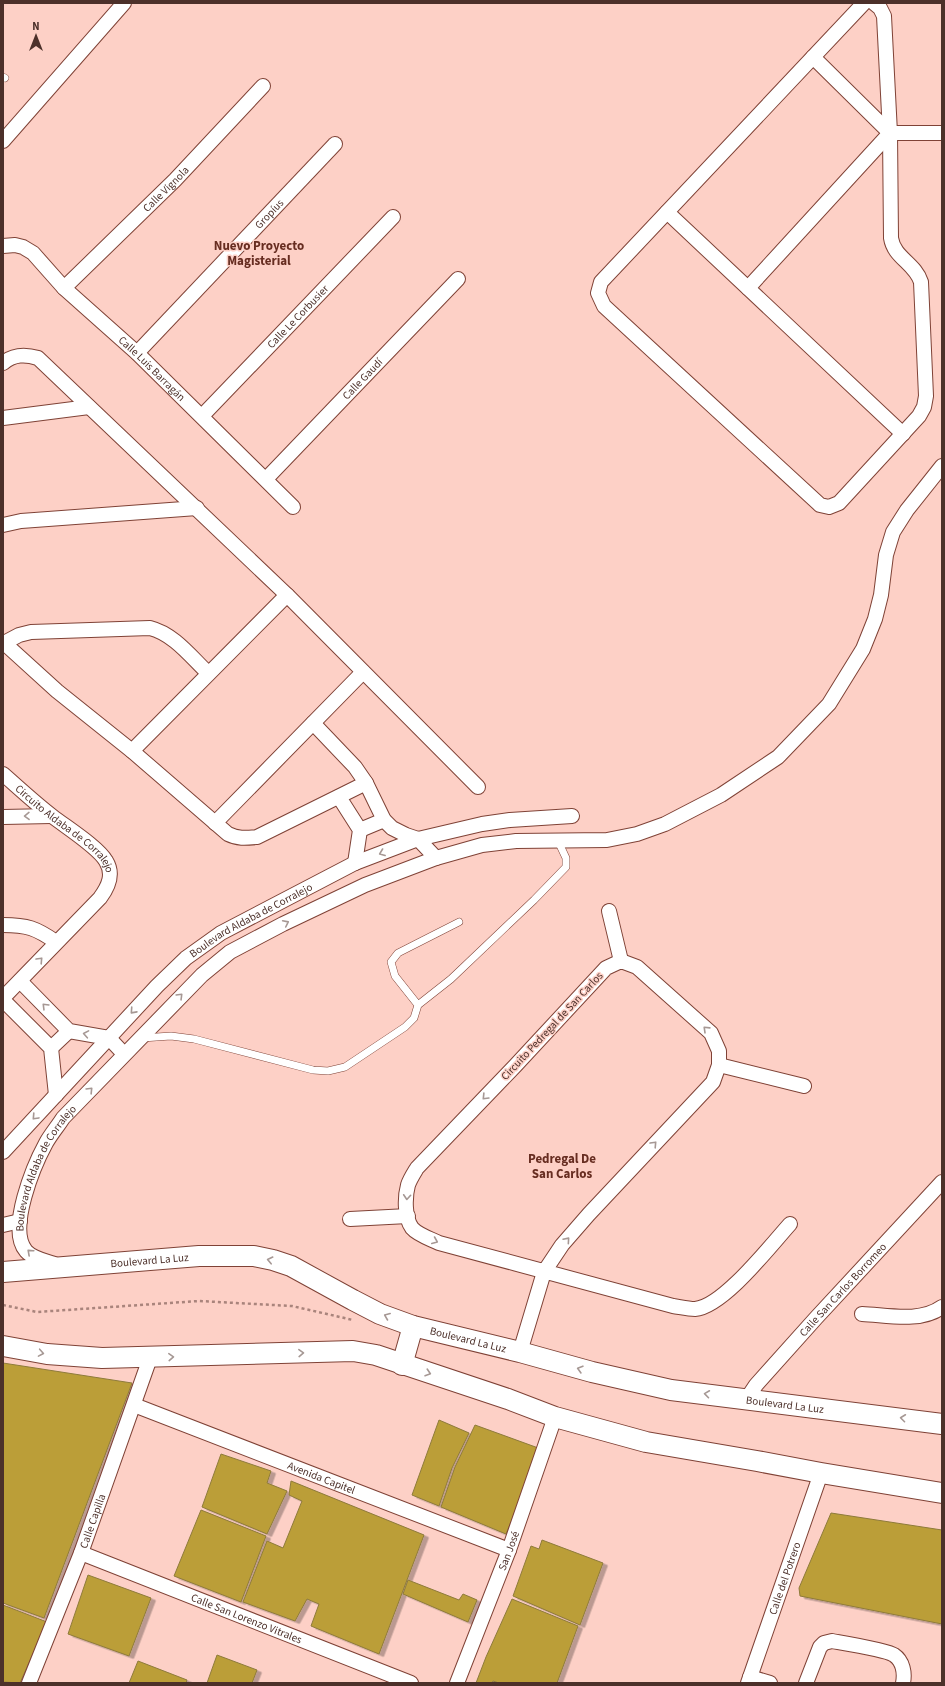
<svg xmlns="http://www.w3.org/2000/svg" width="945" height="1686" font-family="'Source Sans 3',sans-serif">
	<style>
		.building { fill: #bb9e39; stroke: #8e7b3b; filter: url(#shadow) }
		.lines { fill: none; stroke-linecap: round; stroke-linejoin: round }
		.service-casing { stroke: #7f4236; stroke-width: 8 }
		.minor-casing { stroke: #7f4236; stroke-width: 16 }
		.secondary-casing { stroke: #7f4236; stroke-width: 22 }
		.path { stroke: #a9847c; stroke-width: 2.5; stroke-dasharray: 3 3; stroke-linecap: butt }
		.service { stroke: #fff; stroke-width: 7 }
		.minor { stroke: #fff; stroke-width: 14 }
		.secondary { stroke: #fff; stroke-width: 20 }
		.oneway { stroke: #a69894 }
		.labels { text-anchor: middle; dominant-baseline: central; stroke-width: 3; stroke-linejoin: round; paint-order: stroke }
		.street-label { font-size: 11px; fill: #4c302a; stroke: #fdd0c6 }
		.quarter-label { font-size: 13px; font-weight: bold; fill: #672d21; stroke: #fdd0c6 }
	</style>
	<defs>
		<filter id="shadow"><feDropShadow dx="4.5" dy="2.5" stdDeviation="0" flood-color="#0004"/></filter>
	</defs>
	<rect width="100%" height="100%" fill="#fdd0c6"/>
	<path class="building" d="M 3,1363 L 132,1383 L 44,1618 L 3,1603 Z
		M 439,1420 L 469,1433 L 452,1468 L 439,1506 L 412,1495 Z
		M 475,1425 L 541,1449 L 506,1534 L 441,1507 L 455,1467 Z
		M 221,1454 L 271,1471 L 267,1483 L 287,1491 L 267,1534 L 202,1507 Z
		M 291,1481 L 424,1535 L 379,1654 L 311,1626 L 319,1604 L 307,1599 L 295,1621 L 243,1602 L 267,1541 L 283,1548 L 302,1501 L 289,1495 Z
		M 201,1510 L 266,1536 L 241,1602 L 174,1576 Z
		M 831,1513 L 942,1530 L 942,1624 L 800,1596 L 799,1588 Z
		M 542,1540 L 603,1563 L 580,1625 L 513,1596 L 531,1546 L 539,1549 Z
		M 88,1575 L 151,1598 L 129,1656 L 68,1634 Z
		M 408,1580 L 459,1600 L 463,1594 L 477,1600 L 468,1622 L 403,1594 Z
		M 512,1599 L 578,1626 L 557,1683 L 499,1683 L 493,1681 L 492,1683 L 476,1683 L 486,1657 Z
		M 3,1605 L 47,1622 L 20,1683 L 3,1682 Z
		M 217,1655 L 257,1670 L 252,1683 L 207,1683 Z
		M 138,1661 L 187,1680 L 186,1683 L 129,1683 Z"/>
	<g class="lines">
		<defs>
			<path id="service" d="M 3,77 L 5,78
				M 418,1005 L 395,976 L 391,962 L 398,953 L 459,922
				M 142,1038 L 171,1036 L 194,1039 L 313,1070 L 328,1071 L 345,1067 L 405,1027 L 414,1018 L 418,1005 L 451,979 L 534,900 L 566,867 L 566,858 L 558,841"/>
			<g id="minor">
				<path d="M 864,3 L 601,282 L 598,293 L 604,306 L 820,505 L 829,507 L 839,503 L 919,416 L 924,407 L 926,396 L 921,282 C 915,263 894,258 891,238 L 890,133 L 884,16 L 880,8 L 874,3"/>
				<path d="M 813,57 L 890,133 L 942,133"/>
				<path d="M 3,141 L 124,3"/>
				<path d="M 667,212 L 903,434"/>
				<path id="s1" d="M 3,246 L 15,245 L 23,247 L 33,253 L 64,288 L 137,353 L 293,507"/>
				<path id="s2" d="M 64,288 L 175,180 L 263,86"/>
				<path d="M 748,288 L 890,133"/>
				<path id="s3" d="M 137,353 L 335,144"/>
				<path d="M 3,363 C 14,354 25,354 38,358 L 287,595 L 478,787"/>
				<path id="s4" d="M 202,416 L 393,217"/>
				<path d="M 3,418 L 89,407"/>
				<path id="s5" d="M 266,479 L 458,279"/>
				<path d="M 3,525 L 21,521 L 197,508"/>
				<path d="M 3,642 L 57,691 L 132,751 L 228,834 C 238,839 246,838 257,837 L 366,783"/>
				<path d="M 4,643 L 19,635 L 31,632 L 150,628 C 174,634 191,657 208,673"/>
				<path d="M 313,723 L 355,767 L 366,783 L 384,820 L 392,828 L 406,835 L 418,839 L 436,858"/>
				<path d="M 132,751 L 287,595"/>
				<path id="s6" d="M 3,774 C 19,788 35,803 52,816 C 66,827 98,847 106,861 C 114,874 109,886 100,898 L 3,998"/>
				<path d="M 339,797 L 360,830 L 355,863"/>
				<path d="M 3,817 L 51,816"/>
				<path d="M 215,823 L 363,672"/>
				<path d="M 360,830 L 384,820"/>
				<path d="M 609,911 L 621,961"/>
				<path d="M 3,925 C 27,925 36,928 56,942"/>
				<path d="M 20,981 L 69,1031 L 109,1038 L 124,1054"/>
				<path d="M 3,1000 L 51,1048 L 56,1095"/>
				<path d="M 51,1048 L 69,1031"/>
				<path d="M 719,1065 L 804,1086"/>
				<path id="s7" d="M 3,1152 L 157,986 L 186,958 L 221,933 L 355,863 L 418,839 L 482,824 L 510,820 L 572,816"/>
				<path d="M 350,1219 L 408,1216"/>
				<path d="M 3,1225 L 20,1221"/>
				<path id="s8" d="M 57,1265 C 47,1261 33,1259 26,1251 C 7,1229 34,1165 46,1143 C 51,1134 58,1126 63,1118 L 202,975 L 230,952 L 283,924 L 365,885 L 436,858 L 482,845 L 516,841 L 607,840 L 637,834 L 665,824 L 721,795 L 778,757 L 829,704 L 863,649 L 875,619 L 881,595 L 886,555 L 893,532 L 907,510 L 942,466"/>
				<path d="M 862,1314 C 887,1315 920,1323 942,1307"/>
				<path d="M 520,1352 L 544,1272 L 562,1245 L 589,1214 L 713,1082 L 719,1065 L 719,1051 L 711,1033 L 637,967 L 621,961 L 606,968 L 515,1066 L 417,1168 C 414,1173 410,1179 408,1185 C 405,1196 404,1217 412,1228 C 418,1235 431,1239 439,1243 L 673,1306 C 680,1307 688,1309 695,1309 C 723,1307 771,1245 790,1224"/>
				<path id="s9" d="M 746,1400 L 756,1385 L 816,1318 L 942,1182"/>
				<path id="s10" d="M 134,1405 L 509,1550"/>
				<path id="s11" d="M 81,1553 L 411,1683"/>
				<path d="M 750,1677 L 770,1683"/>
				<path id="s12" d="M 29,1683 L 81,1553 L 150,1358"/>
				<path id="s13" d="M 457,1683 L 509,1550 L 555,1417"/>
				<path id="s14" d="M 748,1683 L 821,1473"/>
				<path d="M 806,1683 L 820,1647 L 824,1643 L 832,1641 C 843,1643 887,1650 894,1655 C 903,1661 905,1673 903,1683"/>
			</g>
			<g id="secondary">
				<path id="s15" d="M 3,1272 L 199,1256 L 254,1256 L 273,1260 L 291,1266 L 353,1300 L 380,1314 L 413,1326 L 520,1352 L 592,1372 L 671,1390 L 942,1424"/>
				<path d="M 3,1346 L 47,1354 L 102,1358 L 353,1351 L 376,1355 L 508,1399 L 555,1417 L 646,1442 L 757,1461 L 821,1473 L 942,1493"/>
				<path d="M 402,1365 L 413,1326"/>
			</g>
		</defs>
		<use href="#service" class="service-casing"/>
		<use href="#minor" class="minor-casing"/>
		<use href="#secondary" class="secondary-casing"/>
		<path class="path" d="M 3,1305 L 37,1312 L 199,1301 L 292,1306 L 353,1320"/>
		<use href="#service" class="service"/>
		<use href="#minor" class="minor"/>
		<use href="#secondary" class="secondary"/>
	</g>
	<defs><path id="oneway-chevron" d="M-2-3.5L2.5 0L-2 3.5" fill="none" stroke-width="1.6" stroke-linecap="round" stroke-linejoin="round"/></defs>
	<g class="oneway">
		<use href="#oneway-chevron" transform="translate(27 816) rotate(179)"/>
		<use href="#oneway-chevron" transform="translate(382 853) rotate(159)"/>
		<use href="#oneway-chevron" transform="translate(286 923) rotate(-26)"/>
		<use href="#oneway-chevron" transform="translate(40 960) rotate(-47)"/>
		<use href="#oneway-chevron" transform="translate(180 996) rotate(-45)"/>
		<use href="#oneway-chevron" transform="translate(45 1006) rotate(-135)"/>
		<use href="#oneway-chevron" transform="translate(133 1011) rotate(132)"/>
		<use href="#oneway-chevron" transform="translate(706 1029) rotate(-136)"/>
		<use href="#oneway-chevron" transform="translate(86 1034) rotate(-170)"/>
		<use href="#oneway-chevron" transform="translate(90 1090) rotate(-46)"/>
		<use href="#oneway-chevron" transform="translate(485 1097) rotate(134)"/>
		<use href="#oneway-chevron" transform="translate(35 1117) rotate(133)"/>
		<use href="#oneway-chevron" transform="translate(654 1144) rotate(-47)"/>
		<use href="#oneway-chevron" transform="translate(407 1197) rotate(94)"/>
		<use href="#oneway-chevron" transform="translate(567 1240) rotate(-49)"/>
		<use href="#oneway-chevron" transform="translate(435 1241) rotate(23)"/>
		<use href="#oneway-chevron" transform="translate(30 1252) rotate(-138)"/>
		<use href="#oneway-chevron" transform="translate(270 1260) rotate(-167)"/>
		<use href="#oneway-chevron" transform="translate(387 1316) rotate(-158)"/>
		<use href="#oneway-chevron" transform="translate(41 1353) rotate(10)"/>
		<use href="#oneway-chevron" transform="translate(301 1353) rotate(-2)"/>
		<use href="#oneway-chevron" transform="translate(171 1357) rotate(-3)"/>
		<use href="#oneway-chevron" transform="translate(580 1369) rotate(-164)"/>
		<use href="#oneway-chevron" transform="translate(428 1373) rotate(18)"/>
		<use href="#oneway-chevron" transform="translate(707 1394) rotate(-172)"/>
		<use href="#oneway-chevron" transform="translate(903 1418) rotate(-173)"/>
	</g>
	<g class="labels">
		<g class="street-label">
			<text stroke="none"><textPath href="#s2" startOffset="142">Calle Vignola</textPath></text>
			<text stroke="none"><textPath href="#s3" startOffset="192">Gropíus</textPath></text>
			<text stroke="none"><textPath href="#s4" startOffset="138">Calle Le Corbusier</textPath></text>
			<text stroke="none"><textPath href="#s1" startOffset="198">Calle Luis Barragán</textPath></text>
			<text stroke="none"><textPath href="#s5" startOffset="139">Calle Gaudí</textPath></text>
			<text stroke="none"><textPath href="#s6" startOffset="83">Circuito Aldaba de Corralejo</textPath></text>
			<text stroke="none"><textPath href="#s7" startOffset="342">Boulevard Aldaba de Corralejo</textPath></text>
			<text transform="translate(552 1026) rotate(-47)">Circuito Pedregal de San Carlos</text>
			<text stroke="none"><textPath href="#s8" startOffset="125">Boulevard Aldaba de Corralejo</textPath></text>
			<text stroke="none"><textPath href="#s15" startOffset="147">Boulevard La Luz</textPath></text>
			<text stroke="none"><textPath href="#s9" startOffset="147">Calle San Carlos Borromeo</textPath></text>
			<text stroke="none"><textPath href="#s15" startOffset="483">Boulevard La Luz</textPath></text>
			<text stroke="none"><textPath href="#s15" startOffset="807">Boulevard La Luz</textPath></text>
			<text stroke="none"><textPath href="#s10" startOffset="201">Avenida Capitel</textPath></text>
			<text stroke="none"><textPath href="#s12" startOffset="174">Calle Capilla</textPath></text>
			<text stroke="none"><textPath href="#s13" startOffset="142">San José</textPath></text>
			<text stroke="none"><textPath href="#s14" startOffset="111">Calle del Potrero</textPath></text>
			<text stroke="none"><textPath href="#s11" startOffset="178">Calle San Lorenzo Vitrales</textPath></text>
		</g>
		<g class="quarter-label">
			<text x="259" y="246">Nuevo Proyecto<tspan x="259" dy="15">Magisterial</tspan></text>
			<text x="562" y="1159">Pedregal De<tspan x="562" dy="15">San Carlos</tspan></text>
		</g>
	</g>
	<rect width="945" height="1686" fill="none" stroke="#4c302a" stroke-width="8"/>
	<g transform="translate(36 36)" stroke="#fdd0c6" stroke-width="3" paint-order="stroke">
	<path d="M0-3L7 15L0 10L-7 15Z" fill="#4c302a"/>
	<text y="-6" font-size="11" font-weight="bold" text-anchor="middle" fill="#4c302a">N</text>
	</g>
</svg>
